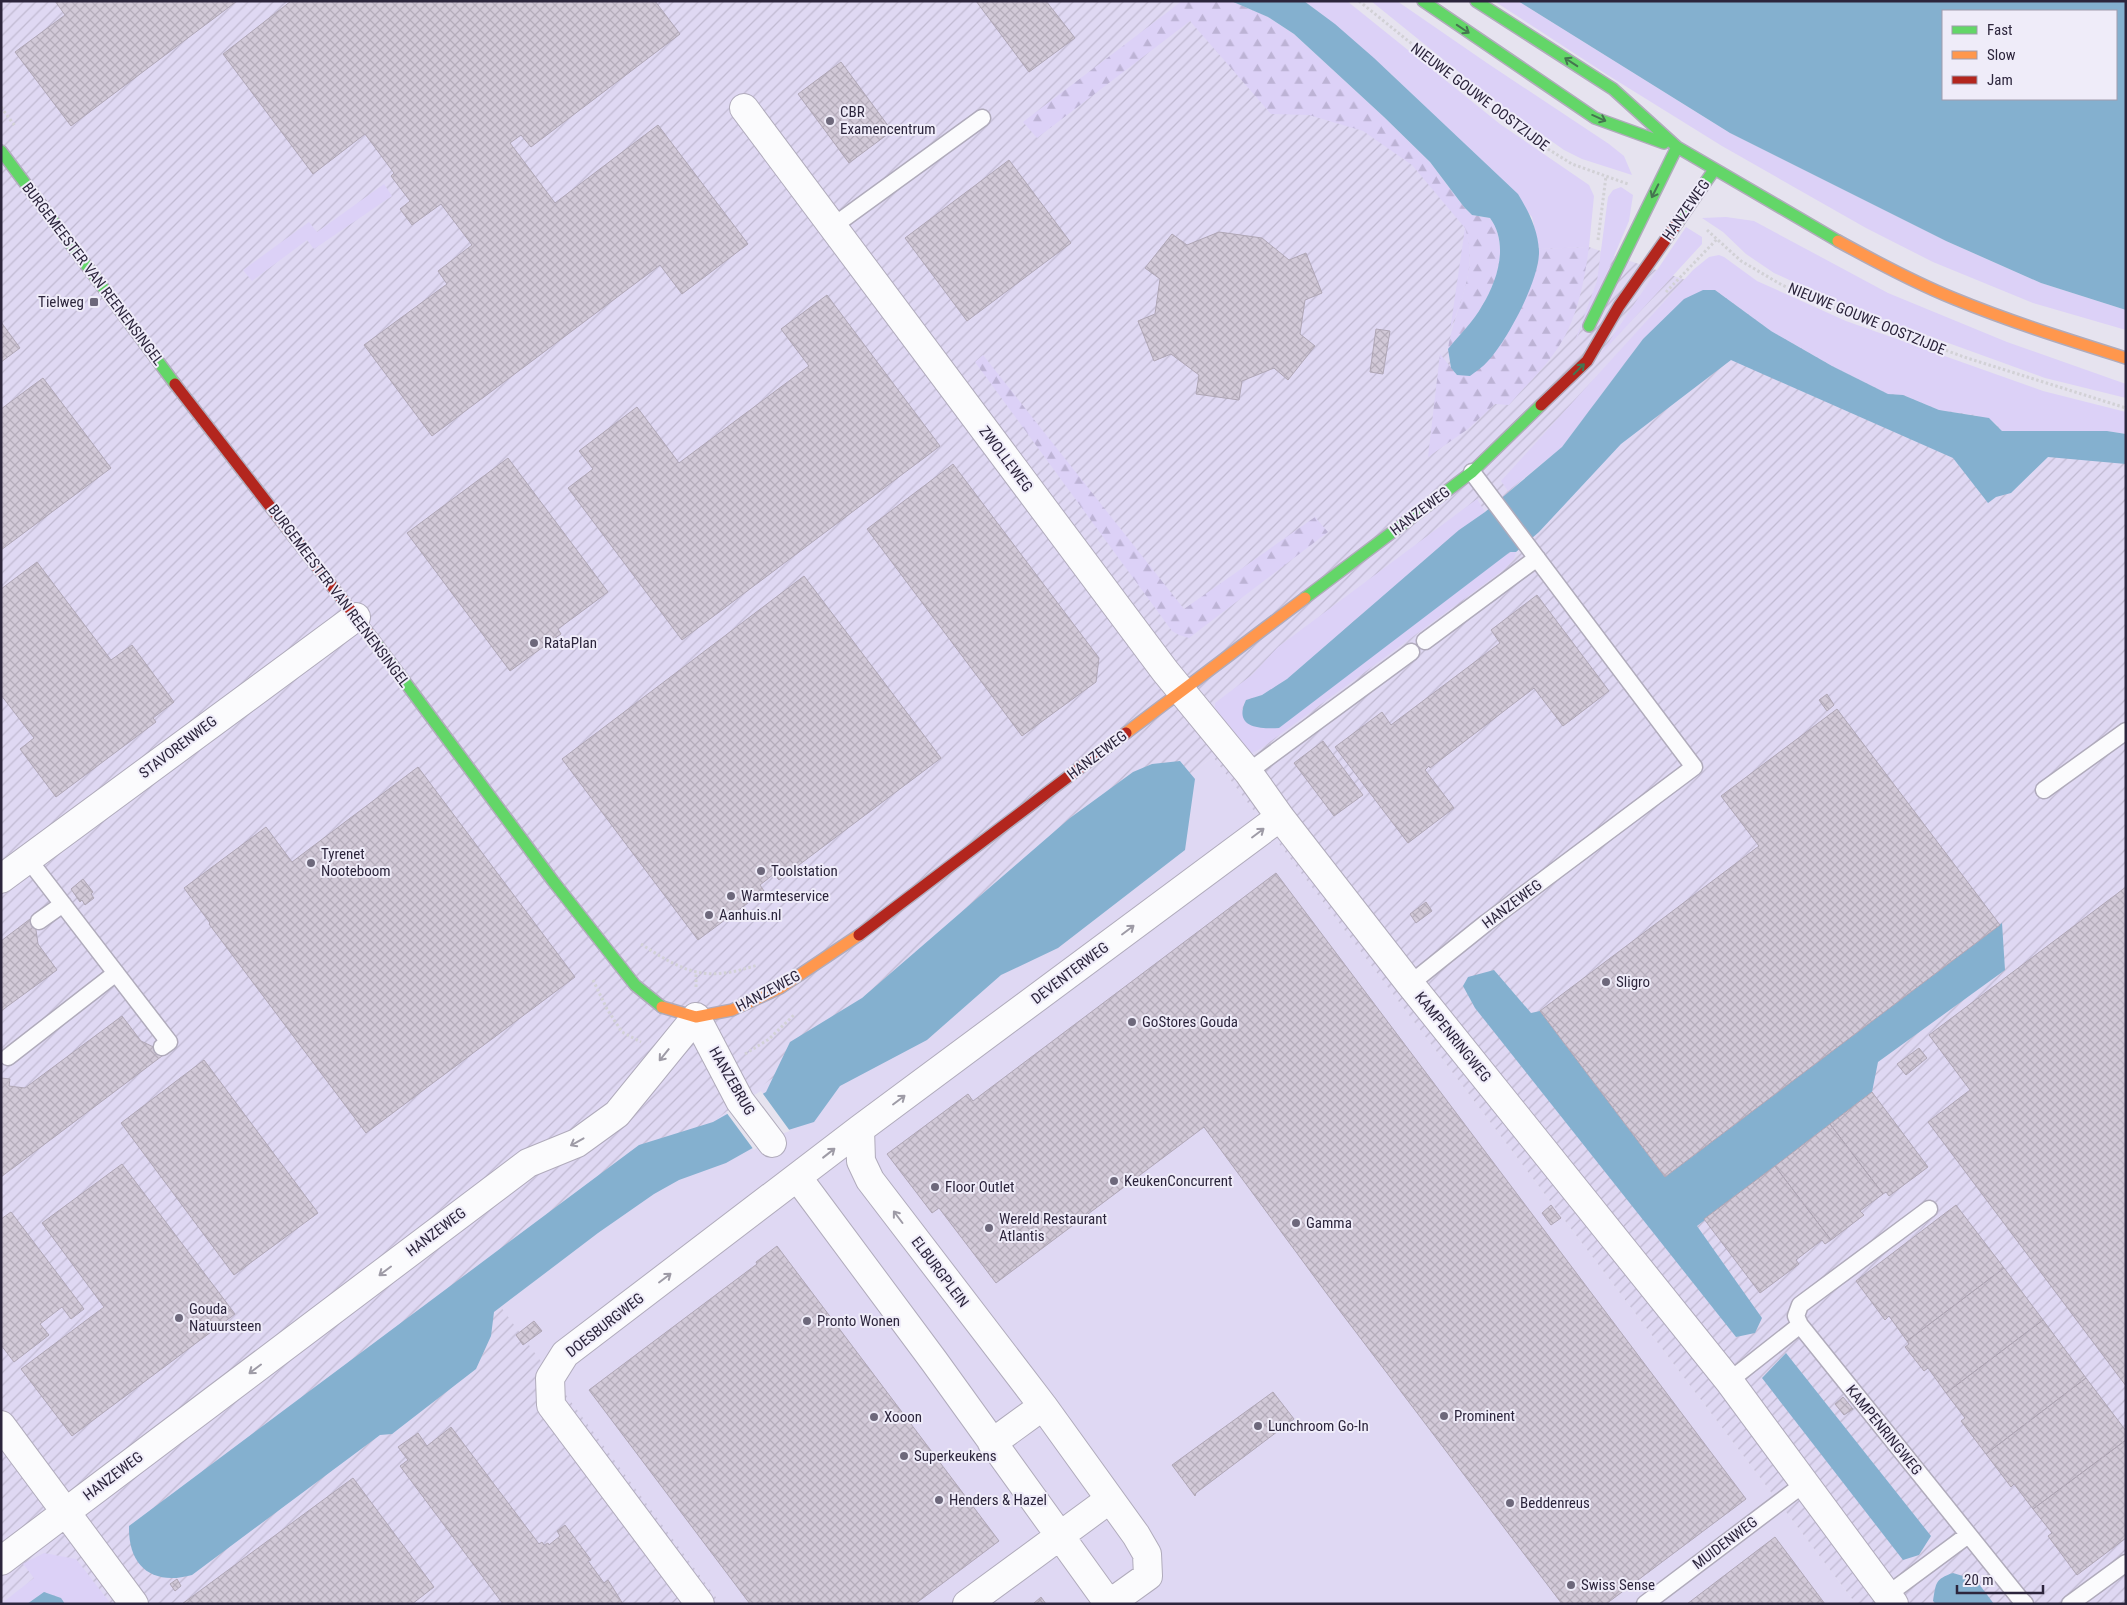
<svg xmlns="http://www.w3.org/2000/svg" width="2127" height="1605" font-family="'Roboto Condensed',sans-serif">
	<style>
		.built { fill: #dfd8f3 }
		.industrial { fill: url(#industrial-furrows) }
		.green { fill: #dcd1f7 }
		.forest { fill: url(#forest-firs) }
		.water { fill: #84b0cf; fill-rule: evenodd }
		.pier { fill: #e6e3ef }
		.building { fill: url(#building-cross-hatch); stroke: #afa6b5 }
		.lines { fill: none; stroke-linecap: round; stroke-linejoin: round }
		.lane-casing { stroke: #b0abbb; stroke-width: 19 }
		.street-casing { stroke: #b0abbb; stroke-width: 30 }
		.fast-casing { stroke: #b0abbb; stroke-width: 14 }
		.slow-casing { stroke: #b0abbb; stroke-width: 14 }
		.jam-casing { stroke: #b0abbb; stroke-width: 14 }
		.path { stroke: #d2d1d6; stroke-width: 3; stroke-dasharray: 2.5 2.5; stroke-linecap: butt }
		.lane { stroke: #fbfbfd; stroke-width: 16 }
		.street { stroke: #fbfbfd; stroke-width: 28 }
		.fast { stroke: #63d668; stroke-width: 11 }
		.slow { stroke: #ff974d; stroke-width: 11 }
		.jam { stroke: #b3261e; stroke-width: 11 }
		.oneway { stroke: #457550 }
		.oneway2 { stroke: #9e9ba6 }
		.poi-dot { fill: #6d687b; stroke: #efecf9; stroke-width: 2 }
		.labels { text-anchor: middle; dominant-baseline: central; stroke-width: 4; stroke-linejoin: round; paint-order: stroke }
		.street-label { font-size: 15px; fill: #2c253c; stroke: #efecf9 }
		.poi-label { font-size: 15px; fill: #2c253c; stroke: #efecf9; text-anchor: start }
	</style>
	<defs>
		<pattern id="industrial-furrows" width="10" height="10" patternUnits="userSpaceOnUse" patternTransform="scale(1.25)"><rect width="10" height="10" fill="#dfd8f3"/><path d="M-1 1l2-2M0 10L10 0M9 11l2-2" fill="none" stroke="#c0b9d1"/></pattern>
		<pattern id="forest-firs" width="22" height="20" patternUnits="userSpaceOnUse" patternTransform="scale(1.25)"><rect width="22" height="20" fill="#dcd1f7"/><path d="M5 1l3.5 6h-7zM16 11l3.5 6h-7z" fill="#bdb3d5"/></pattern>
		<pattern id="building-cross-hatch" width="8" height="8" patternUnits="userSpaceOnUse" patternTransform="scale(1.25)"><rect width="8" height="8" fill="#d2c9d8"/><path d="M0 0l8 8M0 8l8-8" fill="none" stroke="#b4acba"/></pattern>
	</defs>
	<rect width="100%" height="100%" fill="#e6e3ef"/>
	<path class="built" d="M 1213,757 L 1856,1604 L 721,1604 L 485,1287 Z"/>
	<path class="industrial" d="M 1,1 L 1231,1 L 1268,17 L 1502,248 L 1589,247 L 1715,290 L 2126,445 L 2126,1604 L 1856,1604 L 1213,757 L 486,1287 L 721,1604 L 1,1604 Z"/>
	<path class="green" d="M 1304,1 L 1347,1 L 1500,124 L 1589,185 L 1594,196 L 1589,247 L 1539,249 L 1532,217 C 1459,142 1388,63 1304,1 Z
		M 1371,1 L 1397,1 L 1487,63 L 1609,144 L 1624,156 L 1632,175 L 1582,159 L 1564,150 L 1496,102 Z
		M 1494,1 L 1518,1 L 1730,133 L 1946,241 L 2041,283 L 2126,310 L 2126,330 L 2033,303 L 1933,262 L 1866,228 L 1722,146 L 1606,74 Z
		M 384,184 L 392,196 L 314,249 L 307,240 L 252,281 L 243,270 L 309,222 L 317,232 Z
		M 1621,187 L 1633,195 L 1629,221 L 1590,312 L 1575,341 L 1597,281 L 1608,197 L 1613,190 Z
		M 1726,217 L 1754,221 L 1888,293 L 2007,342 L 2126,384 L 2126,398 L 2045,378 L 1846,306 L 1774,273 L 1746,254 L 1723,232 L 1702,218 Z
		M 1686,227 L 1702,237 L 1702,244 L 1600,355 Z
		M 1465,228 C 1478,263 1462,298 1450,331 Z
		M 1719,255 L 1724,257 L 1757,281 L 1846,321 L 2043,391 L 2126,412 L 2126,434 L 2107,431 L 2002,431 L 1995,423 L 1975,415 L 1939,410 L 1903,395 L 1888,394 L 1832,366 L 1771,331 L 1715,290 L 1643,339 L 1562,447 L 1508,491 L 1501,481 L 1693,270 L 1709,257 Z
		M 1477,499 L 1485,512 L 1459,530 L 1287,679 L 1262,695 L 1246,700 L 1241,711 L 1511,552 L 1516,552 L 1514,559 L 1502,571 L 1260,749 L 1252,753 L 1245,754 L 1215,712 L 1215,703 L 1252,675 L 1278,647 Z
		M 44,1553 L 76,1559 L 111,1604 L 65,1604 L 61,1598 L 44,1592 L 27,1604 L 1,1604 L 34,1578 L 23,1564 Z"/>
	<path class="forest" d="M 1182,1 L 1231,1 L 1268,17 L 1294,34 L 1384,117 L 1430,162 L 1464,207 L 1472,215 L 1490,218 C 1509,244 1498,280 1482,306 C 1474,321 1459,335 1448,349 C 1454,308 1481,270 1465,228 L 1412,165 L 1363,131 L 1309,115 L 1271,114 L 1190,21 L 1037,138 L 1023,122 Z
		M 1589,247 C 1584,283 1577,322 1555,352 C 1542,371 1524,387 1509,405 L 1495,404 L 1468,429 L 1428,457 L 1440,354 L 1457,375 L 1538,264 L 1539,249 Z
		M 983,355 L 1184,609 L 1315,517 L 1328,532 L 1189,638 L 1179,635 L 1172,631 L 975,362 Z"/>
	<path class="water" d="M 1231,1 L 1304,1 L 1335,24 L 1374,58 L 1518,194 C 1529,212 1538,230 1539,251 C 1540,279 1507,341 1488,361 C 1483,367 1476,371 1470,376 L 1457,375 L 1451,368 L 1448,349 C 1459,335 1474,321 1482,306 C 1498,280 1509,244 1490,218 L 1472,215 L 1464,207 L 1430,162 L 1384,117 L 1294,34 L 1268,17 Z
		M 1518,1 L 2126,1 L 2126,310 L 2041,283 L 1946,241 L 1730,133 ZM 2116,11 L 2116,99 L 1943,99 L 1943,11 Z
		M 1703,290 L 1715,290 L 1771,331 L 1832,366 L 1888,394 L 1903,395 L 1939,410 L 1989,418 L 2002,431 L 2107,431 L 2126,434 L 2126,464 L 2048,457 L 2011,493 L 1996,497 L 1988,503 L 1953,458 L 1731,360 L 1621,444 L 1539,532 L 1516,552 L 1510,552 L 1279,728 C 1258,729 1233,727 1246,700 L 1262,695 L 1287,679 L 1459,530 L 1485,512 L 1562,447 L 1643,339 L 1684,299 Z
		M 1180,761 L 1195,779 L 1185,850 L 1058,948 L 1001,975 L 927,1040 L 840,1086 L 814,1122 L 769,1136 L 758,1145 L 726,1163 L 679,1180 L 654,1194 L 598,1233 L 494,1312 L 491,1336 L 476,1369 L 392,1434 L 380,1435 L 192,1575 C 153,1586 128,1567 129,1526 L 639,1145 L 713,1122 L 766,1092 L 790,1042 L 862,998 L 1070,818 L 1133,772 L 1152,764 Z
		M 2002,923 L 2005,970 L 1878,1062 L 1872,1092 L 1697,1226 L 1762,1318 L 1755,1333 L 1736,1337 L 1475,1008 L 1463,986 L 1468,977 L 1494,970 L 1531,1013 L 1540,1011 L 1665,1177 Z
		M 1786,1353 L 1931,1536 L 1919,1555 L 1903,1560 L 1762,1378 Z
		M 1953,1573 L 1976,1580 L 1994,1604 L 1936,1604 L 1933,1601 C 1936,1583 1935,1579 1953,1573 Z
		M 44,1592 L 61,1598 L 65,1604 L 27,1604 Z"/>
	<path class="pier" d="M 761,1091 L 790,1131 L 770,1138 L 754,1150 L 726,1112 Z"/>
	<path class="building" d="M 55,1 L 237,1 L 71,126 L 15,52 L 65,15 Z
		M 291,1 L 655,1 L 680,34 L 531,147 L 521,135 L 510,143 L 555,203 L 658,125 L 748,244 L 682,294 L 660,265 L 432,436 L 364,345 L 447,284 L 438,271 L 472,245 L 441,204 L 412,225 L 400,209 L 410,201 L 391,176 L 394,173 L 365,134 L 313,174 L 223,54 Z
		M 976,1 L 1046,1 L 1075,38 L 1029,72 Z
		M 841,62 L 892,131 L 849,163 L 798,94 Z
		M 1009,160 L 1071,243 L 967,321 L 905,238 Z
		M 1219,232 L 1262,238 L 1289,260 L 1306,253 L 1322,293 L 1305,300 L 1300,334 L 1315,346 L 1288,380 L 1274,368 L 1242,381 L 1239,400 L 1196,394 L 1199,375 L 1171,354 L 1154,361 L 1138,321 L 1155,314 L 1160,279 L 1145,268 L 1172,234 L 1187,245 Z
		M 827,295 L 940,446 L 682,640 L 568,488 L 593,469 L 579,451 L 637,407 L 679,463 L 809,366 L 781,329 Z
		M 1,322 L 20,348 L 1,362 Z
		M 1376,329 L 1390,331 L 1383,374 L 1370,372 Z
		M 43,378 L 111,468 L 1,550 L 1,409 Z
		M 508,458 L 608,592 L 558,629 L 561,634 L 510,671 L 407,533 Z
		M 953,464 L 1099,658 L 1096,682 L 1022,736 L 867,529 Z
		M 37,562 L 111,660 L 132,645 L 174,702 L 153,718 L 156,722 L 56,797 L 20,749 L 34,738 L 1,695 L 1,589 Z
		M 804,576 L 941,758 L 779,880 L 774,874 L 760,885 L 764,891 L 698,940 L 562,759 Z
		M 1537,595 L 1609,691 L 1563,726 L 1534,688 L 1430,768 L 1429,766 L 1425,770 L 1454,808 L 1408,843 L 1335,747 L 1382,712 L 1391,725 L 1500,643 L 1491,630 Z
		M 1827,694 L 1834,705 L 1827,711 L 1819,700 Z
		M 1837,709 L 2000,925 L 1665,1177 L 1540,1011 L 1759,846 L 1721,796 Z
		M 1323,741 L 1363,795 L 1334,816 L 1294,763 Z
		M 418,767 L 575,977 L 366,1133 L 209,924 L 210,923 L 184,888 L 266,827 L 292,862 Z
		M 1276,873 L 1746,1499 L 1606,1604 L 1562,1604 L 1327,1294 L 1204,1127 L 996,1283 L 939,1208 L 932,1213 L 887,1154 L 968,1094 L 973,1101 Z
		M 83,879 L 93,892 L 91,894 L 94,898 L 85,905 L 82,900 L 80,902 L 71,889 Z
		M 2126,887 L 2126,1386 L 1928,1122 L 1970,1090 L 1929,1035 Z
		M 1426,902 L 1432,911 L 1416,923 L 1410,914 Z
		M 34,916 L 38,944 L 57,970 L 1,1011 L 1,941 Z
		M 122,1016 L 141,1041 L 166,1053 L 1,1177 L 1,1078 L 10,1079 L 9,1086 L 25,1088 Z
		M 1919,1048 L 1927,1058 L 1906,1075 L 1897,1064 Z
		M 204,1060 L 318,1213 L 234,1275 L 121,1123 Z
		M 1872,1092 L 1928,1167 L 1889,1196 L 1886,1192 L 1883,1194 L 1830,1124 Z
		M 1830,1124 L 1883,1194 L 1860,1211 L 1864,1215 L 1831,1240 L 1775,1166 Z
		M 122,1164 L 235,1314 L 72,1436 L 21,1369 L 104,1307 L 42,1223 Z
		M 1775,1166 L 1831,1240 L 1825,1244 L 1822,1240 L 1796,1260 L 1799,1264 L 1760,1293 L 1704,1219 Z
		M 1551,1205 L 1561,1218 L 1551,1225 L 1542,1213 Z
		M 1956,1205 L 2004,1268 L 1907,1341 L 1889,1316 L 1885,1320 L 1856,1281 Z
		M 11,1212 L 84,1309 L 71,1319 L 62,1307 L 40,1324 L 49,1335 L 14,1362 L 1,1345 L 1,1219 Z
		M 777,1246 L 999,1541 L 915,1604 L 750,1604 L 589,1390 L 757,1264 L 756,1262 Z
		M 2004,1268 L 2043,1320 L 1946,1393 L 1928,1368 L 1924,1371 L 1905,1347 L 1909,1344 L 1907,1341 Z
		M 2043,1320 L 2086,1378 L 1986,1454 L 1961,1421 L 1965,1418 L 1946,1393 Z
		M 534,1321 L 542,1331 L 523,1345 L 516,1335 Z
		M 2086,1378 L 2126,1431 L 2126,1440 L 2033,1509 L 2014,1484 L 2011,1487 L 1986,1454 Z
		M 1273,1392 L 1294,1419 L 1196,1493 L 1195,1496 L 1172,1465 Z
		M 1843,1397 L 1853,1409 L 1844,1415 L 1835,1404 Z
		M 451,1427 L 539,1544 L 542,1542 L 544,1545 L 548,1543 L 549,1545 L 560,1536 L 557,1531 L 565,1525 L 591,1560 L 588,1561 L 604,1583 L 608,1580 L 623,1604 L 503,1604 L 400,1466 L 408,1460 L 398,1447 L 418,1433 L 427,1446 Z
		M 2126,1440 L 2126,1538 L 2077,1575 L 2048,1536 L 2052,1533 L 2033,1509 Z
		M 353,1478 L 434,1587 L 412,1604 L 182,1604 Z
		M 1775,1537 L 1825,1604 L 1687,1604 Z
		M 177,1579 L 181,1586 L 175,1591 L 170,1584 Z
		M 1041,1597 L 1046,1604 L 1033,1604 Z"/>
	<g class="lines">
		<defs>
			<path id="lane" d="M 832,227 L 982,118
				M 1425,641 L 1537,558
				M 1248,772 L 1411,652
				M 2044,790 L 2126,731
				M 28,859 L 169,1042 L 162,1047
				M 39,921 L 63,904
				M 1410,984 L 1486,923 L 1694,767 L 1472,472
				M 8,1057 L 116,973
				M 1800,1325 L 2021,1600 L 2025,1604
				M 1729,1381 L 1800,1325 L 1796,1316 L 1800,1305 L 1929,1209
				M 1887,1595 L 1968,1535
				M 1645,1604 L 1805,1483
				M 2070,1604 L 2126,1563"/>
			<path id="street" d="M 744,108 L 1165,671 L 1248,772 L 1280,817 L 1410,984 L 1729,1381 L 1894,1604
				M 1,879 L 356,617
				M 798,1178 L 934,1361 L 1109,1604 L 1148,1576 L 1147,1554 L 1136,1535 L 1043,1406 L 870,1180 L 861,1161 L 860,1129
				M 1,1425 L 134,1604
				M 992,1443 L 1043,1406
				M 1,1561 L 528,1163 L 577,1143 L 617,1114 L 696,1017 L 740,1101 L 772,1143
				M 700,1604 L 551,1405 L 550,1378 L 565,1354 L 860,1129 L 1280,817
				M 967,1604 L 1110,1499"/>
			<path id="fast" d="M 1423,1 L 1595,118 L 1664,143
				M 1476,1 L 1613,89 L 1677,147 L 1838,241
				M 1,151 L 175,384
				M 1678,222 L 1714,170
				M 1589,326 L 1677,147
				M 1305,598 L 1472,472 L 1541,405
				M 373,639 L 553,881 L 635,985 L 662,1007"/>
			<path id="slow" d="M 1838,241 C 1876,262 1915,283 1955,299 C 2011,322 2069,340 2126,358
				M 1126,733 L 1305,598
				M 662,1007 L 696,1017 L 732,1010 L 780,988 L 859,935"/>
			<path id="jam" d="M 175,384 L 373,639
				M 1541,405 L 1587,361 L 1619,306 L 1678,222
				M 859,935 L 1126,733"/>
		</defs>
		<use href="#lane" class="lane-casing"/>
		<use href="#street" class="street-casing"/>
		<use href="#fast" class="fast-casing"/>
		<use href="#slow" class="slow-casing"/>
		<use href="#jam" class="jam-casing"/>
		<path class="path" d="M 1359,1 L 1502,117 L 1540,144 L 1572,164 L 1628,184
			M 1,107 L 15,126
			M 1707,230 L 1741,261 L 1782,285 L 1870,323 L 1967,358 L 2126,408
			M 1598,240 L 1606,176
			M 1666,292 L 1718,238
			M 641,944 C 666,960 692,978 724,973 C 735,972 747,968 758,965
			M 593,980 L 607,1009 L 622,1032 L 641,1042
			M 696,987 L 696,973
			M 745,1054 L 769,1039 L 795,1014"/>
		<use href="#lane" class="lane"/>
		<use href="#street" class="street"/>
		<use href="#fast" class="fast"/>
		<use href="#slow" class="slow"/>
		<use href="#jam" class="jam"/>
	</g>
	<defs><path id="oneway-shaft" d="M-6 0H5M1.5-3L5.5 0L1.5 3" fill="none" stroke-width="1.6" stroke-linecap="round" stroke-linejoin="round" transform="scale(1.25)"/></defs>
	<g class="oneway">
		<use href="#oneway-shaft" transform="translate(1463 29) rotate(34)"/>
		<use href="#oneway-shaft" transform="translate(1571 62) rotate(-147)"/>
		<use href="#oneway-shaft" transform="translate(1599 118) rotate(24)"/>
		<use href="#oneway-shaft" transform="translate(1655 191) rotate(117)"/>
		<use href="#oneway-shaft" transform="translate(1579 369) rotate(-45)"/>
	</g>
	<g class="oneway2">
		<use href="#oneway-shaft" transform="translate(1258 833) rotate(-37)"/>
		<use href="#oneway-shaft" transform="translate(1128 930) rotate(-37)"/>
		<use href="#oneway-shaft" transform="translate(664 1055) rotate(129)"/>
		<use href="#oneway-shaft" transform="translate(899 1100) rotate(-37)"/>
		<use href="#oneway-shaft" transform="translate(577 1142) rotate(151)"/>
		<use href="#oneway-shaft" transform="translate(829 1153) rotate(-38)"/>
		<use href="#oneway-shaft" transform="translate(898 1217) rotate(-127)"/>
		<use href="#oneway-shaft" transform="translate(385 1271) rotate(143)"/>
		<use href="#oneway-shaft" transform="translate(665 1278) rotate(-37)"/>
		<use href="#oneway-shaft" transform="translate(255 1369) rotate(143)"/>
	</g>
	<g class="poi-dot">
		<circle cx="830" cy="121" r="5"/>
		<rect x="89" y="297" width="10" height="10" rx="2.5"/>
		<circle cx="534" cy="643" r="5"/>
		<circle cx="311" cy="863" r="5"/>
		<circle cx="761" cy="871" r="5"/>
		<circle cx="731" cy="896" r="5"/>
		<circle cx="709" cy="915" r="5"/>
		<circle cx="1606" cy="982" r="5"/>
		<circle cx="1132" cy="1022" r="5"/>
		<circle cx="1114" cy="1181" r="5"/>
		<circle cx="935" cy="1187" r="5"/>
		<circle cx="1296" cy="1223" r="5"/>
		<circle cx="989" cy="1228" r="5"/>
		<circle cx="179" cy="1318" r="5"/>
		<circle cx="807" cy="1321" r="5"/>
		<circle cx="1444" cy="1416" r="5"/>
		<circle cx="874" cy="1417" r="5"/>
		<circle cx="1258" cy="1426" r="5"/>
		<circle cx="904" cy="1456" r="5"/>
		<circle cx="939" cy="1500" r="5"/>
		<circle cx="1510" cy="1503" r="5"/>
		<circle cx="1571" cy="1585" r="5"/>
	</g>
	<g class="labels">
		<g class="street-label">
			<text transform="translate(1480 97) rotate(37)">NIEUWE GOUWE OOSTZIJDE</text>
			<text transform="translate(1686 210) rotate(-55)">HANZEWEG</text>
			<text transform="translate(93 274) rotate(53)">BURGEMEESTER VAN REENENSINGEL</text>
			<text transform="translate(1867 319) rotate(22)">NIEUWE GOUWE OOSTZIJDE</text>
			<text transform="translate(1006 459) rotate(53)">ZWOLLEWEG</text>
			<text transform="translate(1420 511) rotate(-37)">HANZEWEG</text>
			<text transform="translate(339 596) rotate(53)">BURGEMEESTER VAN REENENSINGEL</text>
			<text transform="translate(178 747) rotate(-37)">STAVORENWEG</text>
			<text transform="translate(1097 755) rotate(-37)">HANZEWEG</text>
			<text transform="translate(1512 904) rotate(-37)">HANZEWEG</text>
			<text transform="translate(1070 973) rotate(-37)">DEVENTERWEG</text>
			<text transform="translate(768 991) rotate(-28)">HANZEWEG</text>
			<text transform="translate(1453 1037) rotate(51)">KAMPENRINGWEG</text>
			<text transform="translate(732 1081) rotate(60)">HANZEBRUG</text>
			<text transform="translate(436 1232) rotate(-37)">HANZEWEG</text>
			<text transform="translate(940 1272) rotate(53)">ELBURGPLEIN</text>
			<text transform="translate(605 1325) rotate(-38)">DOESBURGWEG</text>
			<text transform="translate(1884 1430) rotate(51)">KAMPENRINGWEG</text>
			<text transform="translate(113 1476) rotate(-37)">HANZEWEG</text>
			<text transform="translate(1725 1543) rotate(-37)">MUIDENWEG</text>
		</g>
		<g class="poi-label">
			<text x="840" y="112">CBR<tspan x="840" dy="17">Examencentrum</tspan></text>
			<text x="84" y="302" text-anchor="end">Tielweg</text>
			<text x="544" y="643">RataPlan</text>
			<text x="321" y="854">Tyrenet<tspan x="321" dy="17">Nooteboom</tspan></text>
			<text x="771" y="871">Toolstation</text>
			<text x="741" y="896">Warmteservice</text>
			<text x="719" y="915">Aanhuis.nl</text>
			<text x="1616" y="982">Sligro</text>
			<text x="1142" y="1022">GoStores Gouda</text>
			<text x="1124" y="1181">KeukenConcurrent</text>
			<text x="945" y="1187">Floor Outlet</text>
			<text x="999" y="1219">Wereld Restaurant<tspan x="999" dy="17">Atlantis</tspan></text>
			<text x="1306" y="1223">Gamma</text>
			<text x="189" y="1309">Gouda<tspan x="189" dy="17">Natuursteen</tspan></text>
			<text x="817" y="1321">Pronto Wonen</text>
			<text x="1454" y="1416">Prominent</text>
			<text x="884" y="1417">Xooon</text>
			<text x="1268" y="1426">Lunchroom Go-In</text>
			<text x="914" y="1456">Superkeukens</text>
			<text x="949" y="1500">Henders &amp; Hazel</text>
			<text x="1520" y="1503">Beddenreus</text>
			<text x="1581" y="1585">Swiss Sense</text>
		</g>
	</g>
	<rect width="2127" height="1605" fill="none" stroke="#2c253c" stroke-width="5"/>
	<rect x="1942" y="10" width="175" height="90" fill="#efecf9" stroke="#a19cad"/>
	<rect x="1952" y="26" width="25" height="8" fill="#63d668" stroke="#a19cad"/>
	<text x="1987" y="35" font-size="15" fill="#2c253c">Fast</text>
	<rect x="1952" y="51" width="25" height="8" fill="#ff974d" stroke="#a19cad"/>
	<text x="1987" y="60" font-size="15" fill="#2c253c">Slow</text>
	<rect x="1952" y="76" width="25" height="8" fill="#b3261e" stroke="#a19cad"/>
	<text x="1987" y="85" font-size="15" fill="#2c253c">Jam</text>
	<path d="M1957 1585v8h86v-8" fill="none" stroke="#2c253c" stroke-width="2.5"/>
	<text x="1964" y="1585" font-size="15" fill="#2c253c" stroke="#efecf9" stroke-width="4" paint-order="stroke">20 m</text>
</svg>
